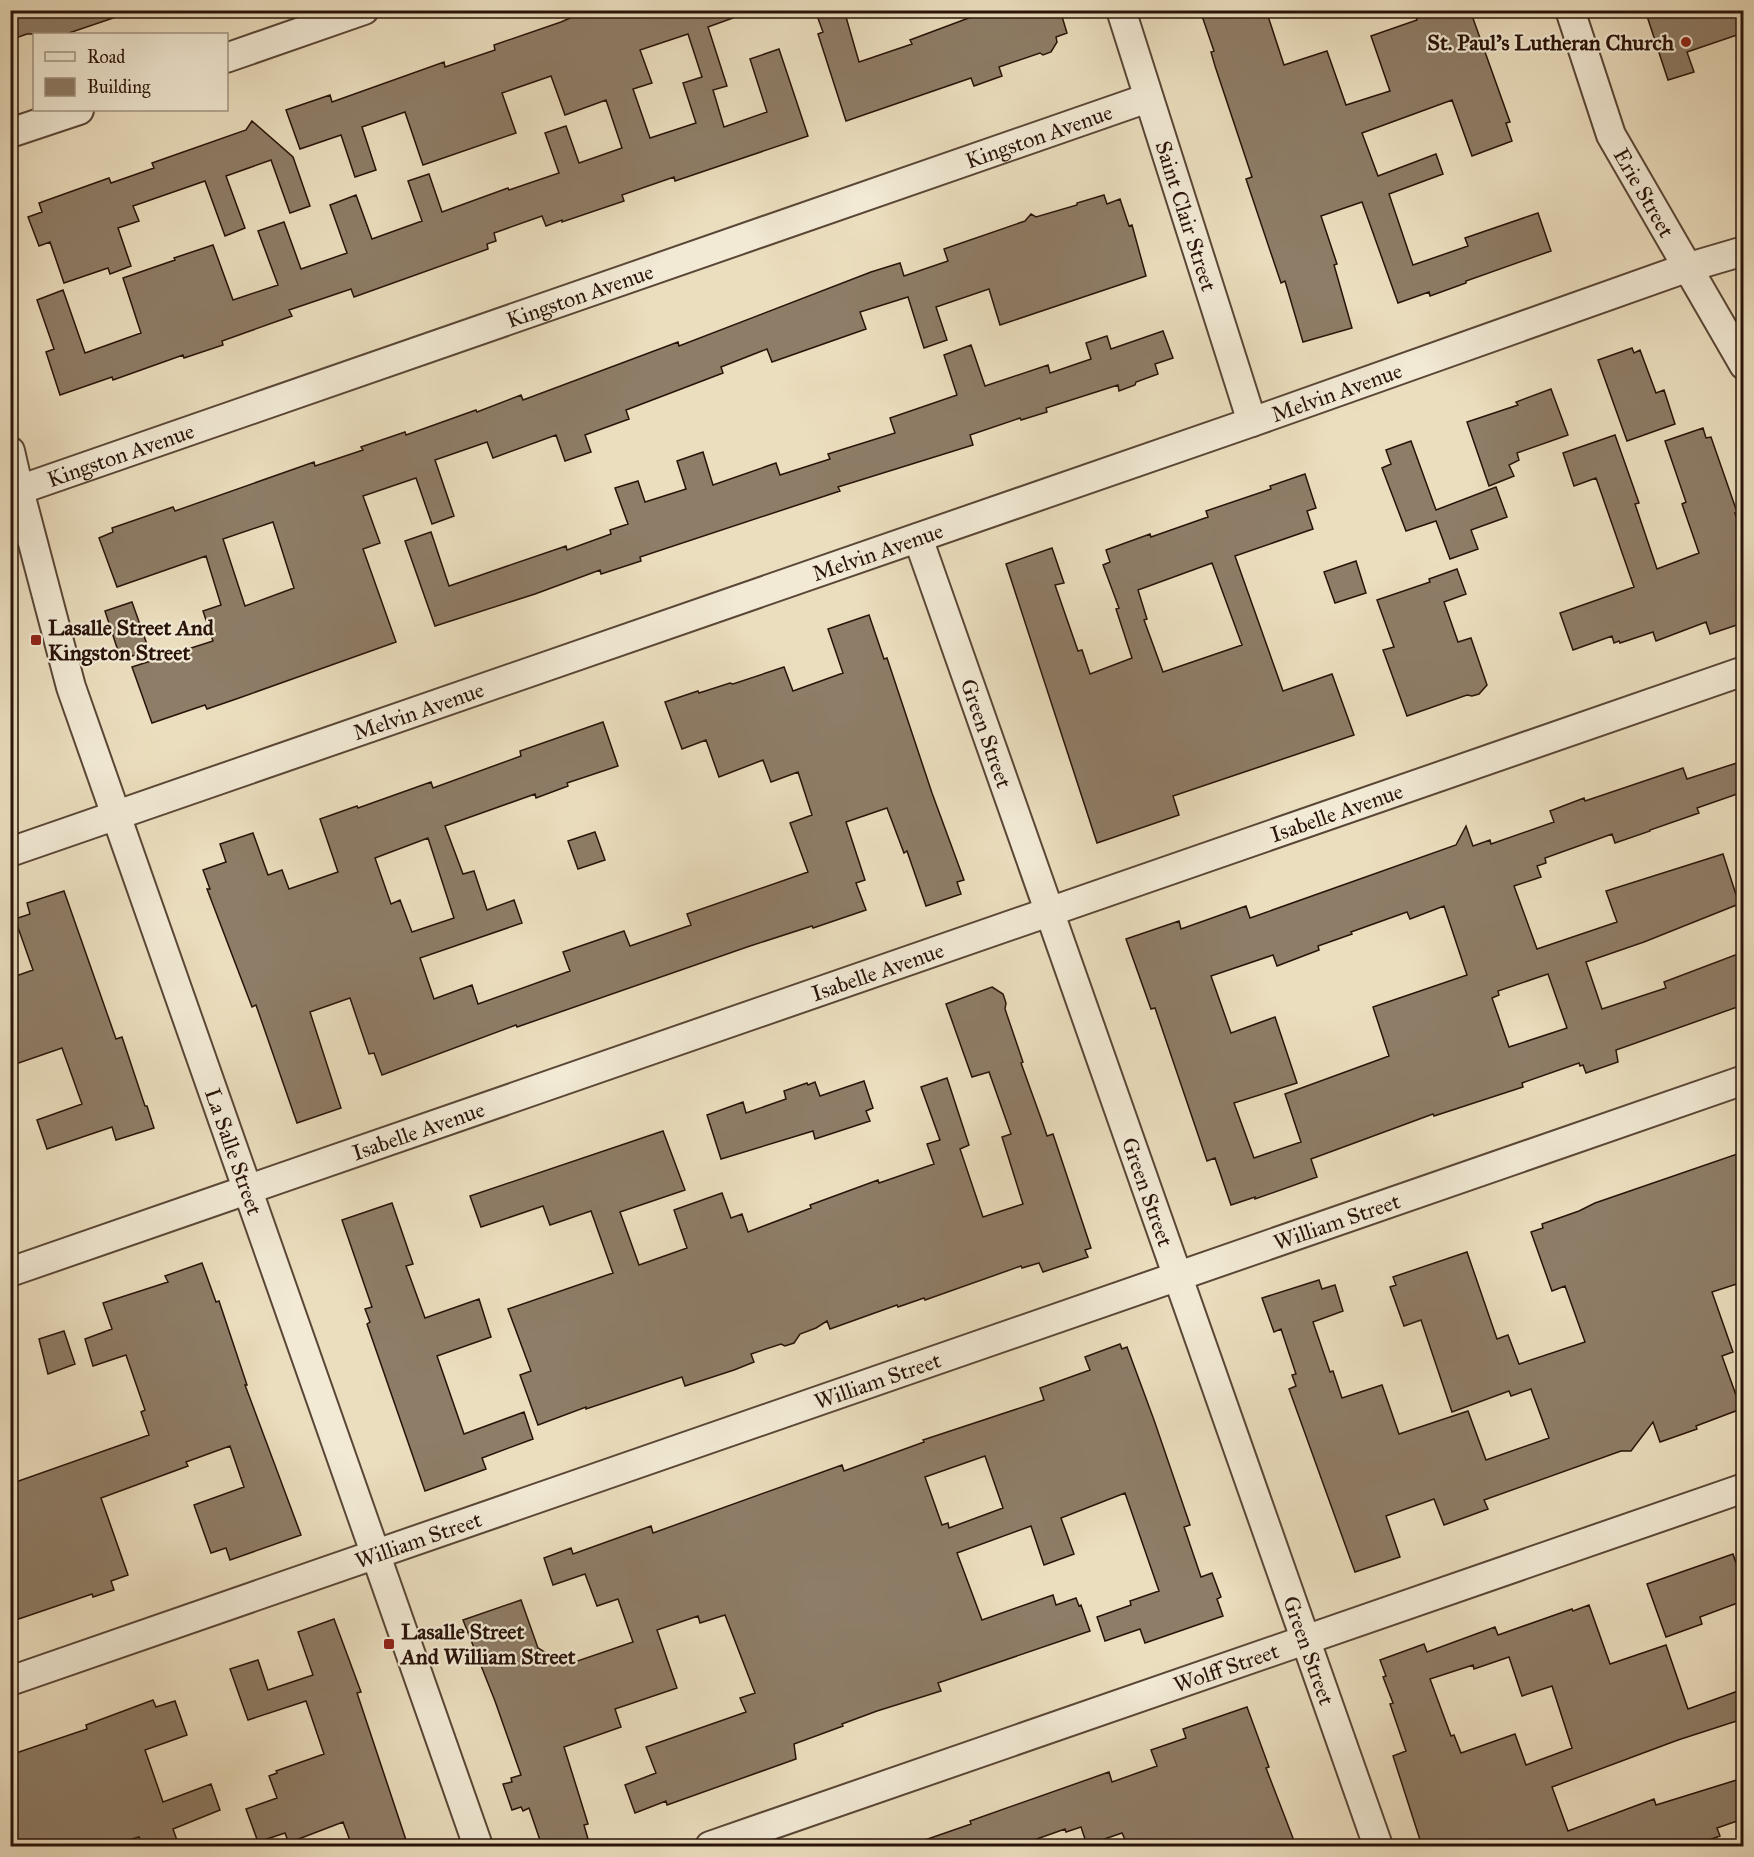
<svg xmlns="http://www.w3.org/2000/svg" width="1754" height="1857" font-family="'IM FELL Great Primer',serif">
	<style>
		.building { fill: #8e7d67; stroke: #291309; stroke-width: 1.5; fill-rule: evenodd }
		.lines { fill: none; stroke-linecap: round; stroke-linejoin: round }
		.minor-casing { stroke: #5a4636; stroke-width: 32 }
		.minor { stroke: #f2ead5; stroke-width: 28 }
		.poi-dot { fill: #8f2418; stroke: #f2ead5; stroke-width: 2 }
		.labels { text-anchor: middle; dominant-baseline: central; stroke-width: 4.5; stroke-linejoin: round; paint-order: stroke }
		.poi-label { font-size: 22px; font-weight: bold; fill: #291309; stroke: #f2ead5; text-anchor: start }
		.street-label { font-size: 22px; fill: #291309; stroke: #f2ead5 }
	</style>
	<rect width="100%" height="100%" fill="#ebdebe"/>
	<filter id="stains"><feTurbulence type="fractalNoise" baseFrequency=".00333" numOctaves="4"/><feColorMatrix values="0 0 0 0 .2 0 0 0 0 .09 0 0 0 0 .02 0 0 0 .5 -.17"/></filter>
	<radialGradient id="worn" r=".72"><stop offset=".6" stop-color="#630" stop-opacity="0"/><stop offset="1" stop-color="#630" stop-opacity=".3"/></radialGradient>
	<path class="building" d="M 10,10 L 124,10 L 125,14 L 66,34 L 27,34 L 10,40 Z
		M 575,10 L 744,10 L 744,14 L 708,27 L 727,86 L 713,90 L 724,127 L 767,112 L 750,59 L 779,49 L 808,136 L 675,181 L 674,177 L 622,195 L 624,201 L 562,222 L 562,220 L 546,226 L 542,216 L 494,233 L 496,241 L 487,244 L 488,249 L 354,297 L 351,289 L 289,310 L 292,316 L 222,341 L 223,345 L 184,358 L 183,355 L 113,380 L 112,377 L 60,395 L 46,352 L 54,349 L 37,300 L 63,290 L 85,353 L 141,333 L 123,278 L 175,260 L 174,258 L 213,245 L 233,300 L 278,285 L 258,231 L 284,222 L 301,269 L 347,253 L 330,205 L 356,195 L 372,239 L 422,221 L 408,181 L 429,174 L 442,212 L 508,188 L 509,190 L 559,173 L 545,133 L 566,126 L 579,163 L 622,148 L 606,100 L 565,115 L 551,76 L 502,93 L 516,133 L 423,165 L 405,112 L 362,127 L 376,170 L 355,177 L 341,135 L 300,149 L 286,110 L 330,95 L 332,102 L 444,62 L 445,67 L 495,50 L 494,45 L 561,22 L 577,15 ZM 688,34 L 702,77 L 683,83 L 696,123 L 650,138 L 633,89 L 652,83 L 640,50 Z
		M 815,10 L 844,10 L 859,62 L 912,44 L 910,40 L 990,10 L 1060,10 L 1067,33 L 1056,37 L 1057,42 L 1051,52 L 1043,55 L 1040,53 L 999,67 L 1002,76 L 974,86 L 971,78 L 846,121 L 818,34 L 823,32 Z
		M 1200,10 L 1266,10 L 1284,65 L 1327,51 L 1346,105 L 1390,91 L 1371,36 L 1417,20 L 1414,10 L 1470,10 L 1510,122 L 1506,123 L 1512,141 L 1472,156 L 1452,100 L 1362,133 L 1378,176 L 1436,154 L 1443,174 L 1389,194 L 1413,265 L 1468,246 L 1465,238 L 1538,213 L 1551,251 L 1466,281 L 1466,283 L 1430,296 L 1429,292 L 1398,303 L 1362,202 L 1321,216 L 1337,264 L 1334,265 L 1352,328 L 1303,342 L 1285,281 L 1281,283 L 1246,179 L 1252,177 L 1215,66 L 1211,52 L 1214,51 Z
		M 1645,10 L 1743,10 L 1743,33 L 1687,52 L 1694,72 L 1668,80 Z
		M 252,121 L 293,157 L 310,206 L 290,213 L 271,160 L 226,176 L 245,228 L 225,236 L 205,181 L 133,206 L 139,221 L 118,228 L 131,266 L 110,274 L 108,268 L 64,283 L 50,242 L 39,246 L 28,217 L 42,212 L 39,203 L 109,178 L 111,183 L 154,168 L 152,163 L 246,130 Z
		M 1104,195 L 1107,204 L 1120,199 L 1129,226 L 1132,225 L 1146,276 L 1000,325 L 989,289 L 936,307 L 947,340 L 924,348 L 908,297 L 860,312 L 866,329 L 772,362 L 767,349 L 721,367 L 723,373 L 626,410 L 629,419 L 585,435 L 591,452 L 565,461 L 556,435 L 493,458 L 487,442 L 435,460 L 454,516 L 432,524 L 416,478 L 363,496 L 380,543 L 363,549 L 396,642 L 239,698 L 207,709 L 205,705 L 152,723 L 132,667 L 213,641 L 203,611 L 221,605 L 206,556 L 117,587 L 99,538 L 113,532 L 112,528 L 173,507 L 175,511 L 314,462 L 315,466 L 363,450 L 361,447 L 405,432 L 406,435 L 476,410 L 477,412 L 521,395 L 523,400 L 678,342 L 679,346 L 871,272 L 900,263 L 904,276 L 948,261 L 944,249 L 1025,221 L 1031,214 L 1036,217 L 1077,205 L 1077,203 ZM 273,522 L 294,588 L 245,606 L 223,539 Z
		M 1163,331 L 1173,358 L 1155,364 L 1158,374 L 1136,382 L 1135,385 L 1119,391 L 1118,385 L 1046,408 L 1047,412 L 1021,420 L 1020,418 L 970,435 L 973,445 L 838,487 L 840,491 L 640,557 L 641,561 L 601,574 L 600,570 L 535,594 L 435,626 L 405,541 L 431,532 L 449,586 L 566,546 L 567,550 L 611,534 L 610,530 L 628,524 L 615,488 L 638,481 L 645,502 L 686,489 L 677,461 L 703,452 L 713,485 L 776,463 L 780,475 L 830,459 L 828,454 L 895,433 L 890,418 L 957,395 L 944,355 L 971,345 L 985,386 L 1048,365 L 1050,373 L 1091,359 L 1086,343 L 1107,336 L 1111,349 Z
		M 1632,348 L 1634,353 L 1640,350 L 1656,393 L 1664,390 L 1675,424 L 1627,441 L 1598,360 Z
		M 1551,389 L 1568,435 L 1517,453 L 1519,460 L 1509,465 L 1514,476 L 1489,486 L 1467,422 L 1518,405 L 1516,402 Z
		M 1703,428 L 1706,438 L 1711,437 L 1737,512 L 1735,513 L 1743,539 L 1743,623 L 1710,634 L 1706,622 L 1656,641 L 1653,632 L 1620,643 L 1619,641 L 1614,643 L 1612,636 L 1573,650 L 1560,613 L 1634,587 L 1596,478 L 1574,486 L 1563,453 L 1615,435 L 1639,503 L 1635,504 L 1657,569 L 1699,553 L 1682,504 L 1686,502 L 1665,441 Z
		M 1411,441 L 1436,510 L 1496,487 L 1507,517 L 1471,530 L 1478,549 L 1450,559 L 1436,521 L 1406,531 L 1382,468 L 1391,464 L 1386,450 Z
		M 1305,474 L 1316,508 L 1307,511 L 1313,529 L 1235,556 L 1283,691 L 1332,674 L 1354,735 L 1173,796 L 1179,815 L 1097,843 L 1006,564 L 1052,548 L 1064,583 L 1055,585 L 1078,651 L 1082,650 L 1090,674 L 1132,658 L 1116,609 L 1119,608 L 1103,565 L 1110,562 L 1106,550 L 1150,534 L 1151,537 L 1208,517 L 1206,511 L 1271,489 L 1270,486 ZM 1212,563 L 1242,645 L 1163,672 L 1144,620 L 1147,619 L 1138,590 Z
		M 1356,561 L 1366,593 L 1335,603 L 1324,572 Z
		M 1457,569 L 1466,594 L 1444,602 L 1458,642 L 1471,638 L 1487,685 L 1479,694 L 1472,696 L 1467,695 L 1407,716 L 1383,650 L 1394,647 L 1377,600 L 1430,582 L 1429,579 Z
		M 132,602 L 149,650 L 121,660 L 105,611 Z
		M 869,615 L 884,659 L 887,658 L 932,793 L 964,880 L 957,882 L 961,894 L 926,906 L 907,851 L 904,853 L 887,808 L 846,822 L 865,880 L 856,883 L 866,910 L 813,928 L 812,926 L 750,946 L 517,1027 L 516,1025 L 382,1075 L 374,1053 L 369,1054 L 350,998 L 310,1012 L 341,1108 L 297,1123 L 256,1005 L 252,1007 L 207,889 L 210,889 L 203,870 L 226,862 L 220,844 L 253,833 L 268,875 L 282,870 L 289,889 L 338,872 L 320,819 L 357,806 L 358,808 L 431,782 L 433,788 L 521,756 L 520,751 L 603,722 L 618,766 L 567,783 L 568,786 L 536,798 L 535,794 L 445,826 L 463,874 L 474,871 L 487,910 L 514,900 L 522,923 L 420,958 L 434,999 L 472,985 L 478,1004 L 570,971 L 563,952 L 624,931 L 630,946 L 691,925 L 687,914 L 808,872 L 790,823 L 812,815 L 798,772 L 771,782 L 763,760 L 719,777 L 706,740 L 682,749 L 665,702 L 698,691 L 699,693 L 730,683 L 733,684 L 784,667 L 793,691 L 843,673 L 828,629 ZM 428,838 L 454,918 L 412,932 L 400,900 L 391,904 L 375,858 Z
		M 1743,761 L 1743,792 L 1697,808 L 1699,813 L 1650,830 L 1650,831 L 1615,843 L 1612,834 L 1545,858 L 1546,863 L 1537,866 L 1541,877 L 1514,886 L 1537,949 L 1617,922 L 1606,891 L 1723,854 L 1739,904 L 1644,942 L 1586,962 L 1602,1009 L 1666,988 L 1664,982 L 1743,952 L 1743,1005 L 1616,1050 L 1618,1062 L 1586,1073 L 1583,1065 L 1580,1066 L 1579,1063 L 1522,1083 L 1523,1087 L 1434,1116 L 1433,1114 L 1311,1159 L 1317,1177 L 1255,1199 L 1255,1197 L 1231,1205 L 1215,1158 L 1207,1161 L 1155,1008 L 1151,1009 L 1126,939 L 1179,921 L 1181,929 L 1246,906 L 1250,918 L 1456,845 L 1466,826 L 1473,846 L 1490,840 L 1491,844 L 1554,822 L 1550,811 L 1584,798 L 1585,801 L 1683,768 L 1687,779 ZM 1444,906 L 1467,975 L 1373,1007 L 1389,1056 L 1285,1094 L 1301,1142 L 1254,1158 L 1234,1103 L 1297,1083 L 1275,1017 L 1231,1033 L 1211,976 L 1273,955 L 1277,966 L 1319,950 L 1318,946 L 1352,934 L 1351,932 L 1407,912 L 1410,919 ZM 1548,974 L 1567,1028 L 1509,1047 L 1492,998 L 1499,995 L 1498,991 Z
		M 595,832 L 605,860 L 578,869 L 568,841 Z
		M 64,891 L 116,1039 L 122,1037 L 145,1106 L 147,1106 L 154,1128 L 116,1140 L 112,1127 L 47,1149 L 37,1120 L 82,1104 L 62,1048 L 10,1066 L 10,978 L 33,970 L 15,919 L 30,914 L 27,903 Z
		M 992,987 L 1003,994 L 1006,1003 L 1005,1009 L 1023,1062 L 1021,1063 L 1043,1124 L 1047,1136 L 1053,1134 L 1091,1248 L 1085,1250 L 1088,1257 L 1043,1272 L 1039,1263 L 1022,1268 L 1021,1266 L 925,1300 L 924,1298 L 898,1307 L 897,1305 L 830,1329 L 827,1321 L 816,1328 L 800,1334 L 794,1343 L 785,1346 L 781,1344 L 751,1354 L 754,1362 L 734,1370 L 685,1386 L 682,1377 L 586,1409 L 586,1407 L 538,1425 L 520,1375 L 531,1371 L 508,1309 L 613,1273 L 591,1211 L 550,1225 L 543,1206 L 481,1227 L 470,1196 L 663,1131 L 685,1190 L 620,1212 L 639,1265 L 687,1248 L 674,1210 L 722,1193 L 731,1218 L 742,1214 L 748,1232 L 811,1208 L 810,1205 L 878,1180 L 879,1183 L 934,1164 L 927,1144 L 940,1140 L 921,1087 L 947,1078 L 969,1145 L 960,1149 L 983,1217 L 1023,1204 L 1002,1137 L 1011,1134 L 989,1072 L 972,1077 L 946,1004 Z
		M 864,1081 L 873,1108 L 866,1111 L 870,1121 L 815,1139 L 813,1131 L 721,1159 L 707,1115 L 743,1102 L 746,1113 L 786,1099 L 784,1091 L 807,1083 L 808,1085 L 815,1082 L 820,1096 Z
		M 1743,1152 L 1743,1282 L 1712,1292 L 1733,1352 L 1722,1356 L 1741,1409 L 1696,1426 L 1697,1429 L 1660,1442 L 1653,1422 L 1631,1451 L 1621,1451 L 1484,1500 L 1488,1509 L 1444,1525 L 1434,1499 L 1386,1516 L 1400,1557 L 1355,1572 L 1289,1389 L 1296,1386 L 1292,1375 L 1296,1374 L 1281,1329 L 1274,1332 L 1262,1298 L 1319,1280 L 1322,1289 L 1335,1285 L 1343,1311 L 1313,1322 L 1330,1372 L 1333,1371 L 1342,1398 L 1382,1385 L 1399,1434 L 1468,1411 L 1486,1460 L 1549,1438 L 1531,1389 L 1511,1396 L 1509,1391 L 1452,1412 L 1421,1320 L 1404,1326 L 1390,1287 L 1396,1285 L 1393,1277 L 1467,1252 L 1497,1339 L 1508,1335 L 1519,1364 L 1585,1342 L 1565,1286 L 1552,1291 L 1531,1232 L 1543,1228 L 1542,1224 L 1579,1211 L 1595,1203 Z
		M 392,1203 L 413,1264 L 406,1266 L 425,1318 L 479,1299 L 491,1337 L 437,1356 L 464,1434 L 524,1412 L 533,1439 L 482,1458 L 486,1469 L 425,1491 L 367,1324 L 370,1322 L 365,1309 L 372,1307 L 342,1220 Z
		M 202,1263 L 216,1302 L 219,1301 L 247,1385 L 245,1385 L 301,1535 L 230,1560 L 226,1548 L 211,1553 L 194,1505 L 244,1487 L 230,1446 L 186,1462 L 188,1466 L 101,1498 L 128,1575 L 111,1581 L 114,1590 L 93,1597 L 92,1594 L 10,1622 L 10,1484 L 149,1435 L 141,1412 L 145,1410 L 126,1355 L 93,1366 L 85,1339 L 112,1329 L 103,1303 L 168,1282 L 165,1276 Z
		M 64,1331 L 75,1364 L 48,1374 L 39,1339 Z
		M 1120,1344 L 1122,1349 L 1127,1347 L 1154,1420 L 1190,1525 L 1184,1527 L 1201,1577 L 1212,1573 L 1221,1597 L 1217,1599 L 1223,1616 L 1145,1643 L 1140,1629 L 1105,1641 L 1097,1617 L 1131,1605 L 1130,1601 L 1159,1591 L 1125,1493 L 1061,1518 L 1074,1554 L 1044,1565 L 1031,1526 L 957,1553 L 982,1620 L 1053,1595 L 1056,1605 L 1076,1598 L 1079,1606 L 1081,1605 L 1090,1631 L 938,1683 L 941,1691 L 877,1711 L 842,1724 L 843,1726 L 794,1744 L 796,1759 L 667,1805 L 666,1801 L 635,1813 L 625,1785 L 656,1773 L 646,1747 L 746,1712 L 740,1698 L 755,1693 L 725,1615 L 700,1623 L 698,1616 L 657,1630 L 677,1688 L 615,1709 L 621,1727 L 564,1747 L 588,1824 L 584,1825 L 588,1839 L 565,1846 L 542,1846 L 529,1808 L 523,1811 L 521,1807 L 512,1810 L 503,1784 L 512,1782 L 511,1778 L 521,1775 L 495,1701 L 463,1620 L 521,1600 L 538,1648 L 566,1665 L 633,1642 L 618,1599 L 597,1606 L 585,1574 L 553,1585 L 544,1558 L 571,1548 L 573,1554 L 651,1526 L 653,1533 L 842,1465 L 844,1471 L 924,1442 L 923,1440 L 1044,1400 L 1040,1388 L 1090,1370 L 1085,1357 ZM 985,1456 L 1003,1508 L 949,1528 L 948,1523 L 942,1525 L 925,1477 Z
		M 1733,1554 L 1743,1584 L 1743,1601 L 1700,1617 L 1702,1624 L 1666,1637 L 1647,1584 Z
		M 1589,1605 L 1610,1664 L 1666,1645 L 1688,1709 L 1738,1691 L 1743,1708 L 1743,1719 L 1678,1740 L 1552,1787 L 1568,1831 L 1654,1799 L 1656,1805 L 1743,1778 L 1743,1819 L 1717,1828 L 1720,1836 L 1709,1840 L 1711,1846 L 1422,1846 L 1393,1756 L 1406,1751 L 1390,1704 L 1393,1703 L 1383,1677 L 1386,1676 L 1380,1660 L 1424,1644 L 1427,1652 L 1495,1627 L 1498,1635 L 1572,1609 L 1573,1611 ZM 1509,1657 L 1522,1696 L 1552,1686 L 1572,1748 L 1526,1765 L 1515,1734 L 1461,1753 L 1454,1735 L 1451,1736 L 1430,1679 L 1473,1665 L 1474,1669 Z
		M 334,1619 L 361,1692 L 357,1693 L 408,1846 L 352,1846 L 343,1822 L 296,1840 L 288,1841 L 285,1833 L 258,1842 L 246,1809 L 277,1798 L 269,1776 L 277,1773 L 276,1771 L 324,1754 L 306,1701 L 248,1720 L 230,1669 L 258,1660 L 268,1690 L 313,1675 L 298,1632 Z
		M 153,1700 L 156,1707 L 175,1701 L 187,1735 L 145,1750 L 163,1802 L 211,1784 L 220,1810 L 173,1829 L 179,1846 L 143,1846 L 139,1837 L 109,1846 L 10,1846 L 10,1755 L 87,1729 L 86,1725 Z
		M 1247,1707 L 1269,1767 L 1266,1768 L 1296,1846 L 1128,1846 L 1122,1833 L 1087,1845 L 1081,1827 L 1066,1832 L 1065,1829 L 1017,1846 L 916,1846 L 916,1843 L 971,1824 L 970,1821 L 1109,1772 L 1112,1782 L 1157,1766 L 1151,1750 L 1186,1738 L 1183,1729 Z"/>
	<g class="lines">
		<defs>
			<g id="minor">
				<path id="s1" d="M 1121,10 L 1252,422"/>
				<path id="s2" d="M 1570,10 L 1611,135 L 1744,365"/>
				<path d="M 226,58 L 364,10"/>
				<path d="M 10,133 L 79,110"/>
				<path id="s3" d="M 10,451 L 19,490 L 71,687 L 478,1846"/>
				<path id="s4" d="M 10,493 L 1148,98"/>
				<path id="s5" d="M 918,538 L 1378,1846"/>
				<path id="s6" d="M 10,852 L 1252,422 L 1686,268 L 1744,251"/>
				<path id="s7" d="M 10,1272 L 1744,671"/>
				<path id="s8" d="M 10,1681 L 1744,1080"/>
				<path id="s9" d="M 710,1846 L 1744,1488"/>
			</g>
		</defs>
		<use href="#minor" class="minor-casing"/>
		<use href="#minor" class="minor"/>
	</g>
	<g class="poi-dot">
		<circle cx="1686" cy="42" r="6"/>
		<rect x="30" y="634" width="12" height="12" rx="3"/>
		<rect x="383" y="1638" width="12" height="12" rx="3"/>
	</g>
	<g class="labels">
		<g class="poi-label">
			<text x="1674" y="42" text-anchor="end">St. Paul's Lutheran Church</text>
			<text x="48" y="627">Lasalle Street And<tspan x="48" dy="25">Kingston Street</tspan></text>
			<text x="401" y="1631">Lasalle Street<tspan x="401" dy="25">And William Street</tspan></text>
		</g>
		<g class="street-label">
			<text stroke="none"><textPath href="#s4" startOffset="1089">Kingston Avenue</textPath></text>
			<text stroke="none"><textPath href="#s2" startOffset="198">Erie Street</textPath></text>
			<text stroke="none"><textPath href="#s1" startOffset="216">Saint Clair Street</textPath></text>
			<text stroke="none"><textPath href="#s4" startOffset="603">Kingston Avenue</textPath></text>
			<text stroke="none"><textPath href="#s6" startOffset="1404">Melvin Avenue</textPath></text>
			<text stroke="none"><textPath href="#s4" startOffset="117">Kingston Avenue</textPath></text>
			<text stroke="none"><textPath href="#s6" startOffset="918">Melvin Avenue</textPath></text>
			<text stroke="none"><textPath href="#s6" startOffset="432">Melvin Avenue</textPath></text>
			<text stroke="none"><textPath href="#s5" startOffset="207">Green Street</textPath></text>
			<text stroke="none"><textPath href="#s7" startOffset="1404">Isabelle Avenue</textPath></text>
			<text stroke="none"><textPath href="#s7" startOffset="918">Isabelle Avenue</textPath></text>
			<text stroke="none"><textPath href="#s7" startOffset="432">Isabelle Avenue</textPath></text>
			<text stroke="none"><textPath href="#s3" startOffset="736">La Salle Street</textPath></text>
			<text stroke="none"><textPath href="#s5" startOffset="693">Green Street</textPath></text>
			<text stroke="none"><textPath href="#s8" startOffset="1404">William Street</textPath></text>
			<text stroke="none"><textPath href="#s8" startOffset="918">William Street</textPath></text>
			<text stroke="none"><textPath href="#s8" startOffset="432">William Street</textPath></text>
			<text stroke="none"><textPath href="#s5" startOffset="1179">Green Street</textPath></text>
			<text stroke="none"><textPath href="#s9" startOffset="546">Wolff Street</textPath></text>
		</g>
	</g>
	<rect width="1754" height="1857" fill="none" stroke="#ebdebe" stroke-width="36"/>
	<rect x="12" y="12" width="1730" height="1833" fill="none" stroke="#291309" stroke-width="3"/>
	<rect x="18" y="18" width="1718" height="1821" fill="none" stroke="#291309" stroke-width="1.5"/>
	<rect x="33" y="33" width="195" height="78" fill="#f2ead5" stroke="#a29483" stroke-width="1.5"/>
	<rect x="45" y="52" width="30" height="9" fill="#f2ead5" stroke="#a29483" stroke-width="1.5"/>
	<text x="87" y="63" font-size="18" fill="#291309">Road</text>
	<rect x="45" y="78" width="30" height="18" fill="#8e7d67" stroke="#a29483" stroke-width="1.5"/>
	<text x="87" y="93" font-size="18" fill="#291309">Building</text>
	<rect width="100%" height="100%" filter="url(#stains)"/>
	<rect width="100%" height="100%" fill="url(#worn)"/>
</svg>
